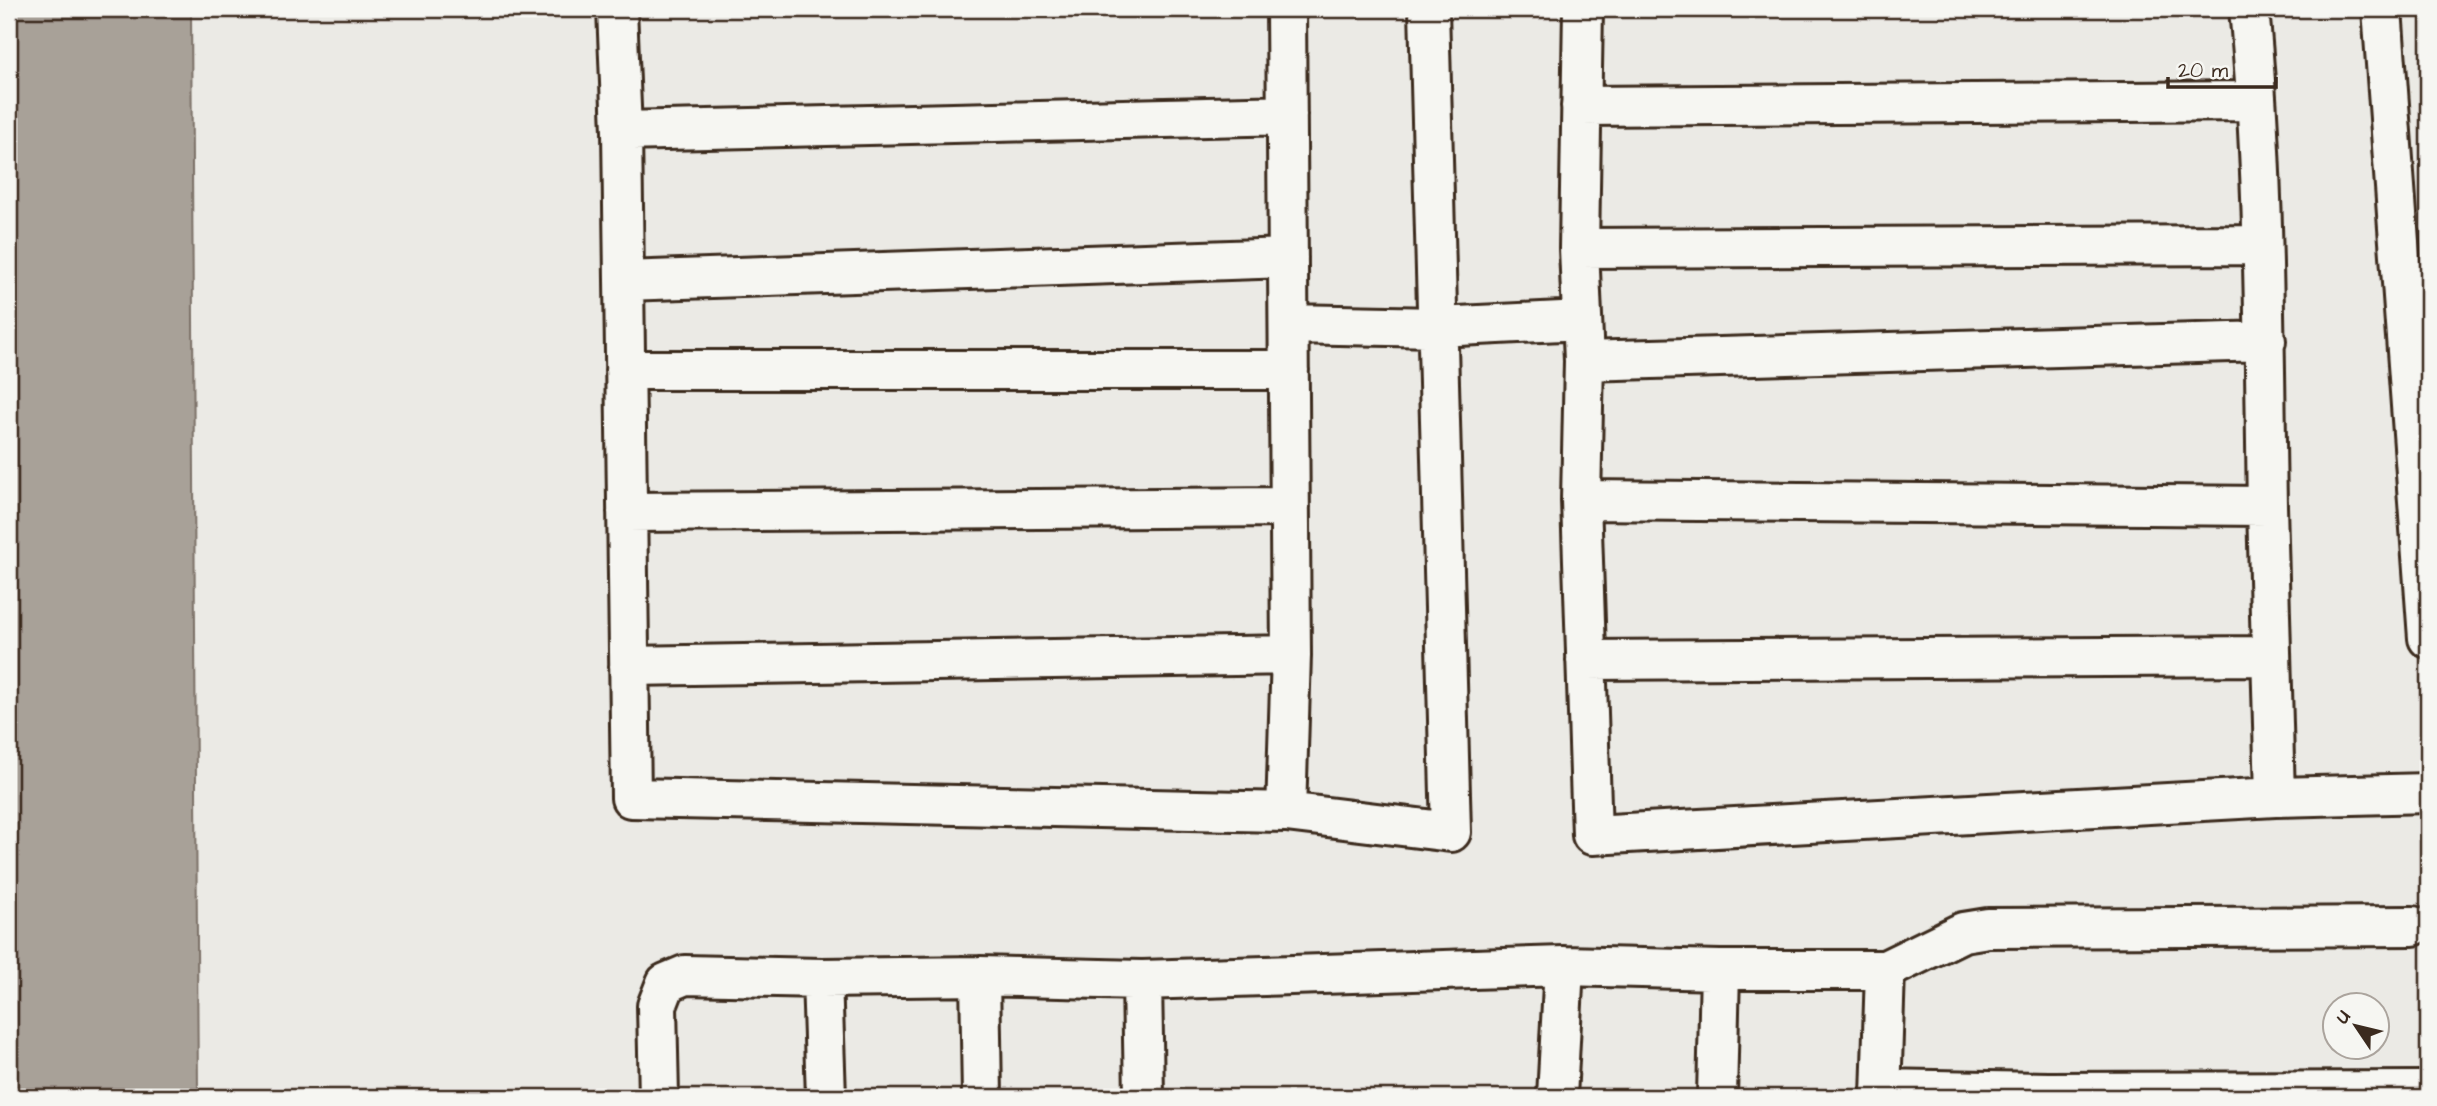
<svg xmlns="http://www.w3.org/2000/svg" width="2437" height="1106" font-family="'Architects Daughter',sans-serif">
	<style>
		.water { fill: #a8a198; stroke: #7c7167; stroke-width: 2 }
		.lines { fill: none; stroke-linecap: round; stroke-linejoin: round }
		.street-casing { stroke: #3b2a1e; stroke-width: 44 }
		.street { stroke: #f6f6f2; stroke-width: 38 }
	</style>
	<rect width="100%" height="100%" fill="#ebeae5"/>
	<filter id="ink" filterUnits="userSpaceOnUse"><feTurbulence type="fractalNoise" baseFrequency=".0143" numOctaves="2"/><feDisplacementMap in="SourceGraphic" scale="14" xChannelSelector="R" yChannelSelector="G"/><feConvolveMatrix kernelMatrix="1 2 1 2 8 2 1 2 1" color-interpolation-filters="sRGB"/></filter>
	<g filter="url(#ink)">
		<path class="water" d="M 9,9 L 191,9 L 198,1097 L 9,1097 Z"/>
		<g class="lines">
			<defs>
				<path id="street" d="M 617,9 L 622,131 L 631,798 L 1286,812 L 1451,832 L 1429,9
					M 1286,9 L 1291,655 L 1286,812
					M 1583,9 L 1579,248 L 1584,361 L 1581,500 L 1592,835 L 2275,797 L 2428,793
					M 2249,9 C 2265,174 2264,340 2267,506 C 2269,603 2272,700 2275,797
					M 2382,9 L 2428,638
					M 1581,106 L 2256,101
					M 622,131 L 1287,115
					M 1579,248 L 2262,245
					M 624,281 L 1288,258
					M 1289,324 L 1438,327 L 1582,320
					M 1584,361 L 2266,341
					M 625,370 L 1289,370
					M 1581,500 L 2267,506
					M 627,512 L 1290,507
					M 1586,660 L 2271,656
					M 629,666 L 1291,655
					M 980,976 L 982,1097
					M 822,978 L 826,1097
					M 1142,980 L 1144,1097
					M 1881,1089 L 2048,1092 L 2427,1091 L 2427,1097
					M 659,1097 L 657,1006 L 666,983 L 685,975 L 822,978 L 980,976 L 1142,980 L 1564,966 L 1720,970
					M 1557,1097 L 1564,966
					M 1717,1097 L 1720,970 L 1885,970 L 1963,932 L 1988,928 L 2413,926
					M 1881,1097 L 1885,970"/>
			</defs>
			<use href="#street" class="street-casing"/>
			<use href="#street" class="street"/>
		</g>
	</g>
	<rect width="2437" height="1106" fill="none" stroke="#f6f6f2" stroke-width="35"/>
	<rect x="18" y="18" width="2402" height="1071" fill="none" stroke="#3b2a1e" stroke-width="2.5" filter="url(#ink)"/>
	<g transform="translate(2356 1026) rotate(305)"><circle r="33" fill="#f6f6f2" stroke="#aba49d" stroke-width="2"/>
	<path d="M0-5L12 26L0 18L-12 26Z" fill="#3b2a1e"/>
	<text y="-10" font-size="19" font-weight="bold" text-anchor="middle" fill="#3b2a1e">U</text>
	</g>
	<path d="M2168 77v10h108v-10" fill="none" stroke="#3b2a1e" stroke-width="3.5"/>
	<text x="2178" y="77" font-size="21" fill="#3b2a1e" stroke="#f6f6f2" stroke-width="5" paint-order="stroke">20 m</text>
</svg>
